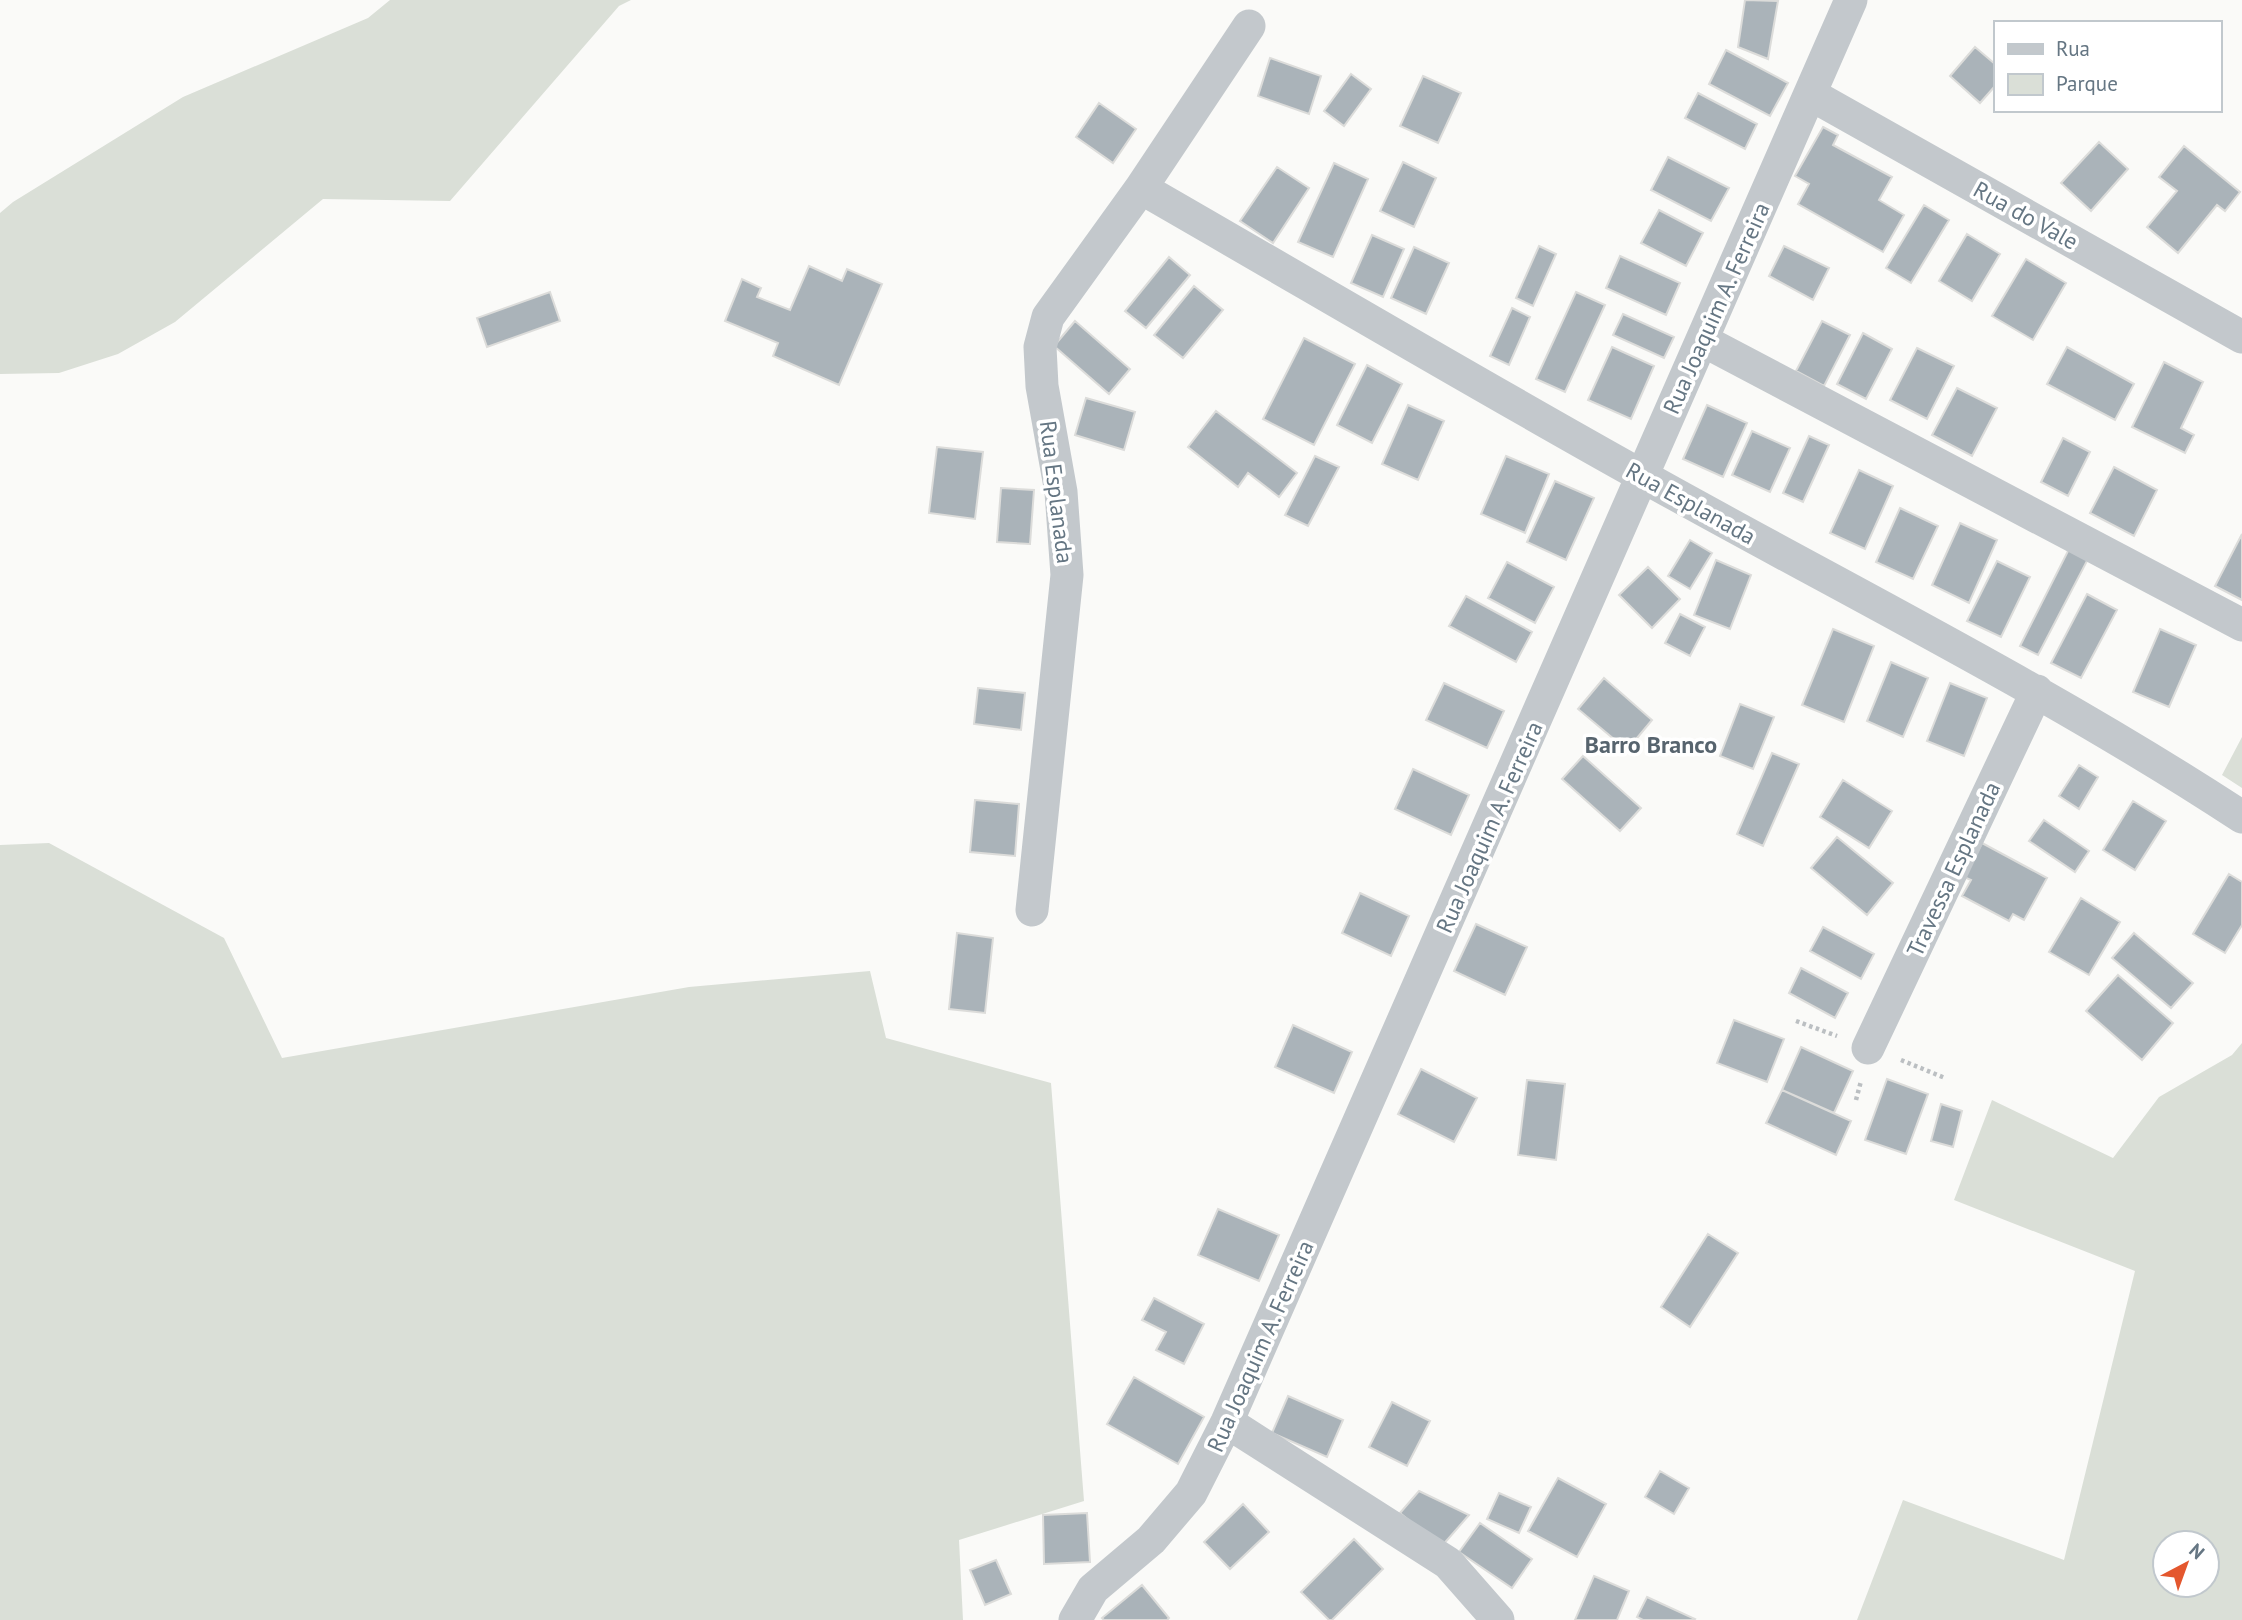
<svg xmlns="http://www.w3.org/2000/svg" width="2242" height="1620" font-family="'PT Sans',sans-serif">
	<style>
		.green { fill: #dadfd7; fill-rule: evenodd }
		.building { fill: #aab3b9; stroke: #dcdcda; stroke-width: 2 }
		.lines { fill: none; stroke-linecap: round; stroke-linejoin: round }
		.path { stroke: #bbbfc2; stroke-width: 4.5; stroke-dasharray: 3.5 3.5; stroke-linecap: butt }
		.minor { stroke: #c3c8cc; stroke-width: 33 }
		.labels { text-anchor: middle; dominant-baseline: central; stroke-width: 7; stroke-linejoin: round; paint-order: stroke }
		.street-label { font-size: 23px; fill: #657683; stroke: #fff }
		.neighbourhood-label { font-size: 24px; font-weight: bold; fill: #57646e; stroke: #fff }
	</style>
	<rect width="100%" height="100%" fill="#fafaf8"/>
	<path class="green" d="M 390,0 L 631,0 L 619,6 L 450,201 L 323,199 L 175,322 L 118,354 L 59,373 L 0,374 L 0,213 L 13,202 L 183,97 L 368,18 Z
		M 2242,737 L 2242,788 L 2222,775 Z
		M 49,843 L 224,938 L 282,1058 L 689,987 L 870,971 L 886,1038 L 1051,1083 L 1084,1501 L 959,1540 L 963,1620 L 0,1620 L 0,845 Z
		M 2242,1043 L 2242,1620 L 1857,1620 L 1903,1500 L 2064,1560 L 2135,1271 L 1954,1200 L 1992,1100 L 2113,1158 L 2159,1097 L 2232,1055 ZM 2165,1543 L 2207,1543 L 2207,1585 L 2165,1585 Z"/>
	<path class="building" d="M 1745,0 L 1778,1 L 1768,59 L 1738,47 Z
		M 1975,47 L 1995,64 L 1995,86 L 1980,103 L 1950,76 Z
		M 1726,50 L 1788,83 L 1770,116 L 1709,84 Z
		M 1270,58 L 1321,76 L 1309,114 L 1258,96 Z
		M 1351,74 L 1371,89 L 1344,126 L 1324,111 Z
		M 1423,76 L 1461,93 L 1438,143 L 1400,126 Z
		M 1698,93 L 1757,124 L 1745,149 L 1685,118 Z
		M 1099,103 L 1136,129 L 1113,163 L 1076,137 Z
		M 1823,127 L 1838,135 L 1833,145 L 1892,177 L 1879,200 L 1904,215 L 1883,252 L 1798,204 L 1809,184 L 1795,176 Z
		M 2099,142 L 2128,169 L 2091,211 L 2061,183 Z
		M 2184,146 L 2240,192 L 2225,211 L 2217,205 L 2178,253 L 2147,227 L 2177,191 L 2159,177 Z
		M 1668,157 L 1729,188 L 1711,221 L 1651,190 Z
		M 1403,162 L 1436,178 L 1414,227 L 1380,211 Z
		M 1334,163 L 1368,179 L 1333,257 L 1298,242 Z
		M 1277,167 L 1309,188 L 1273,243 L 1240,221 Z
		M 1924,205 L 1949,220 L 1911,283 L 1886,268 Z
		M 1659,210 L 1703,233 L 1686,266 L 1641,243 Z
		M 1967,234 L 2000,254 L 1972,301 L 1939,281 Z
		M 1372,235 L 1404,249 L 1383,297 L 1351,283 Z
		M 1539,246 L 1556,254 L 1533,306 L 1516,298 Z
		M 1784,246 L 1829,268 L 1813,300 L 1769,276 Z
		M 1414,247 L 1449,263 L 1426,314 L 1391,298 Z
		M 1620,256 L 1680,283 L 1666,315 L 1606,288 Z
		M 1169,257 L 1190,275 L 1146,328 L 1125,311 Z
		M 2026,259 L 2066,283 L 2033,340 L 1992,316 Z
		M 809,266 L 842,281 L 847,269 L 882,284 L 839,385 L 773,356 L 778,343 L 725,321 L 742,279 L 761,288 L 757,297 L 790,310 Z
		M 1194,286 L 1223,310 L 1183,358 L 1154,335 Z
		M 550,292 L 560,321 L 487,347 L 477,318 Z
		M 1576,292 L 1605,305 L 1565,392 L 1536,379 Z
		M 1512,308 L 1530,317 L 1509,365 L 1490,356 Z
		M 1623,314 L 1674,337 L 1664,358 L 1613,335 Z
		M 1075,321 L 1130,369 L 1109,394 L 1054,346 Z
		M 1822,321 L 1850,335 L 1824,386 L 1796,371 Z
		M 1863,333 L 1892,349 L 1866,399 L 1837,384 Z
		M 1304,338 L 1355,364 L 1314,445 L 1263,419 Z
		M 1612,347 L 1654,366 L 1631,419 L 1588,400 Z
		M 2067,347 L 2134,384 L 2115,420 L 2047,384 Z
		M 1917,348 L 1954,366 L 1927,419 L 1890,400 Z
		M 2164,362 L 2203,382 L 2181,428 L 2194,435 L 2185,453 L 2132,427 Z
		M 1367,365 L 1402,384 L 1372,443 L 1337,425 Z
		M 1957,388 L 1997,408 L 1972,456 L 1932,435 Z
		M 1086,398 L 1135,412 L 1124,450 L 1075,435 Z
		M 1408,405 L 1444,421 L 1418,480 L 1382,464 Z
		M 1707,405 L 1747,423 L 1723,477 L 1683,459 Z
		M 1216,411 L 1297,473 L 1279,497 L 1248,473 L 1238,487 L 1188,447 Z
		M 1752,431 L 1790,448 L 1770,492 L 1732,475 Z
		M 1809,436 L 1829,445 L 1803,502 L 1783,493 Z
		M 2063,438 L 2090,452 L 2068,496 L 2041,482 Z
		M 937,447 L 983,452 L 975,519 L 929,513 Z
		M 1315,456 L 1339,467 L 1308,526 L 1285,515 Z
		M 1506,456 L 1549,474 L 1525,533 L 1481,514 Z
		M 2114,467 L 2157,490 L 2134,536 L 2090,513 Z
		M 1859,470 L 1893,486 L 1865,549 L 1830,533 Z
		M 1555,481 L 1594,498 L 1566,560 L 1527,542 Z
		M 1001,488 L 1034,490 L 1030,544 L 997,542 Z
		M 1900,508 L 1938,526 L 1913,579 L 1876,562 Z
		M 1960,523 L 1997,540 L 1969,603 L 1932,585 Z
		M 2242,534 L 2242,600 L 2215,586 Z
		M 1690,540 L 1712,553 L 1690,589 L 1668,576 Z
		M 2069,549 L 2088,559 L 2038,655 L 2020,646 Z
		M 1716,560 L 1751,575 L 1730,629 L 1694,615 Z
		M 1997,561 L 2030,577 L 2001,637 L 1967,621 Z
		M 1507,562 L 1554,587 L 1535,623 L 1488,598 Z
		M 1648,567 L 1680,599 L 1652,628 L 1619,595 Z
		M 2087,594 L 2117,610 L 2081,678 L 2051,663 Z
		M 1466,596 L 1532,632 L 1516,662 L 1449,626 Z
		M 1680,614 L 1705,627 L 1690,656 L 1665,643 Z
		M 1833,629 L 1874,646 L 1844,722 L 1802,705 Z
		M 2160,629 L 2196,645 L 2169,707 L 2133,692 Z
		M 1891,662 L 1928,678 L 1903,737 L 1867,721 Z
		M 1604,678 L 1652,720 L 1627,750 L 1578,709 Z
		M 1444,683 L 1504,711 L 1487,748 L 1426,720 Z
		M 1950,683 L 1987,698 L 1964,756 L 1927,741 Z
		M 978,688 L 1025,693 L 1021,730 L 974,724 Z
		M 1740,704 L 1774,717 L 1753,769 L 1720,756 Z
		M 1772,753 L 1799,764 L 1763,846 L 1737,834 Z
		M 1583,756 L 1641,808 L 1620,831 L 1562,779 Z
		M 2079,765 L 2098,777 L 2079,809 L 2059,796 Z
		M 1413,769 L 1469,795 L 1451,835 L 1395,809 Z
		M 1843,780 L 1892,811 L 1869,848 L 1820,817 Z
		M 975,800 L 1019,804 L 1015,856 L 970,852 Z
		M 2133,801 L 2166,821 L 2135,870 L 2103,850 Z
		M 2044,820 L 2089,851 L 2075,872 L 2029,841 Z
		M 1837,837 L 1893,883 L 1867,915 L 1811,868 Z
		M 1982,843 L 2047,878 L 2024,920 L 2013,914 L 2009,921 L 1962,896 L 1971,880 L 1964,877 Z
		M 2229,874 L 2242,882 L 2242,925 L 2225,953 L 2193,934 Z
		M 1360,893 L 1409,916 L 1391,956 L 1342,933 Z
		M 2081,898 L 2120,922 L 2089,975 L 2049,952 Z
		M 1476,924 L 1527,947 L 1505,995 L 1454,971 Z
		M 1823,927 L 1874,954 L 1861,979 L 1810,951 Z
		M 957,933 L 993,938 L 985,1013 L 949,1009 Z
		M 2134,933 L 2193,983 L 2171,1008 L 2112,958 Z
		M 1801,968 L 1848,993 L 1835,1018 L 1789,993 Z
		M 2118,975 L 2173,1023 L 2142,1060 L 2086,1011 Z
		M 1734,1020 L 1784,1039 L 1767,1082 L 1717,1063 Z
		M 1293,1025 L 1352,1052 L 1334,1093 L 1275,1067 Z
		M 1801,1047 L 1853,1071 L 1834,1113 L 1782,1090 Z
		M 1421,1069 L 1477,1098 L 1454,1142 L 1398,1114 Z
		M 1887,1079 L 1928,1094 L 1906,1154 L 1865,1140 Z
		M 1527,1080 L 1565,1084 L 1556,1160 L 1518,1155 Z
		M 1782,1090 L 1851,1121 L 1836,1155 L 1766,1123 Z
		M 1941,1104 L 1962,1111 L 1953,1147 L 1931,1141 Z
		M 1218,1209 L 1279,1235 L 1259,1281 L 1198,1255 Z
		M 1708,1234 L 1738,1253 L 1690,1327 L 1661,1307 Z
		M 1154,1298 L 1204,1324 L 1184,1364 L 1156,1350 L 1166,1332 L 1142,1320 Z
		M 1134,1377 L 1204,1417 L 1178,1464 L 1107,1424 Z
		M 1288,1396 L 1343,1420 L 1327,1457 L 1272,1433 Z
		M 1392,1402 L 1430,1421 L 1407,1466 L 1369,1447 Z
		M 1660,1471 L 1689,1488 L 1674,1514 L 1645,1497 Z
		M 1558,1478 L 1606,1504 L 1577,1557 L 1528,1531 Z
		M 1419,1491 L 1469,1515 L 1441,1547 L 1400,1513 Z
		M 1499,1493 L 1531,1507 L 1519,1533 L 1487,1519 Z
		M 1243,1504 L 1269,1532 L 1230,1569 L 1204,1542 Z
		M 1087,1513 L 1090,1562 L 1044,1564 L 1043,1515 Z
		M 1480,1523 L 1532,1559 L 1512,1588 L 1459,1552 Z
		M 1354,1539 L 1383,1569 L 1332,1620 L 1329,1620 L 1301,1592 Z
		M 996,1560 L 1011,1594 L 985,1605 L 970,1570 Z
		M 1594,1576 L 1629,1591 L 1617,1620 L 1575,1620 Z
		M 1142,1585 L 1169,1618 L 1167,1620 L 1104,1620 L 1102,1618 Z
		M 1647,1597 L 1695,1619 L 1694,1620 L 1643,1620 L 1637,1617 Z"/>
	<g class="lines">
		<path class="path" d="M 1796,1021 L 1837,1036
			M 1901,1060 L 1945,1078
			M 1856,1100 L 1861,1081"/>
		<path class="minor" d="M 1810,94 L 2242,337
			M 1141,188 C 1308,284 1475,383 1644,477 C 1844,589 2050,691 2242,817
			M 1702,340 L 2242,625
			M 1032,910 L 1067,575 L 1061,492 L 1042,386 L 1040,347 L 1048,317 L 1141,188 L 1249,26
			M 1868,1048 L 2037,691
			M 1227,1422 L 1448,1563 L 1498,1620
			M 1075,1620 L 1093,1589 L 1151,1540 L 1191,1493 L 1227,1422 L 1851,0"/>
	</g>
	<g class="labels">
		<g class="street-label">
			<text transform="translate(2026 215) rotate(29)">Rua do Vale</text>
			<text transform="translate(1716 308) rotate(-66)">Rua Joaquim A. Ferreira</text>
			<text transform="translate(1057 492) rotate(83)">Rua Esplanada</text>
			<text transform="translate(1691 503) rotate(29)">Rua Esplanada</text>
			<text transform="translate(1489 827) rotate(-66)">Rua Joaquim A. Ferreira</text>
			<text transform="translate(1953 869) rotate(-65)">Travessa Esplanada</text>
			<text transform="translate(1260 1346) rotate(-66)">Rua Joaquim A. Ferreira</text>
		</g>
		<g class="neighbourhood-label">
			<text x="1651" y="744">Barro Branco</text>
		</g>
	</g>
	<rect x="1994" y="21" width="228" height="91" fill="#ffffff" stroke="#c1c8cd" stroke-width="2"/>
	<rect x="2008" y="44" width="35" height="10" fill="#c3c8cc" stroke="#c1c8cd" stroke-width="2"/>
	<text x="2056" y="56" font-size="21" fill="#657683">Rua</text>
	<rect x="2008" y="74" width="35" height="21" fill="#dadfd7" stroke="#c1c8cd" stroke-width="2"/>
	<text x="2056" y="91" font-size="21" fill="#657683">Parque</text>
	<g transform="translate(2186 1564) rotate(41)"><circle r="33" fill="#ffffff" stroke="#c1c8cd" stroke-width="2"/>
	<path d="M0-5L12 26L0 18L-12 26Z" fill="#e4572e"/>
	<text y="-10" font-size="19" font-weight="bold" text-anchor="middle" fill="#657683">N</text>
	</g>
</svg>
